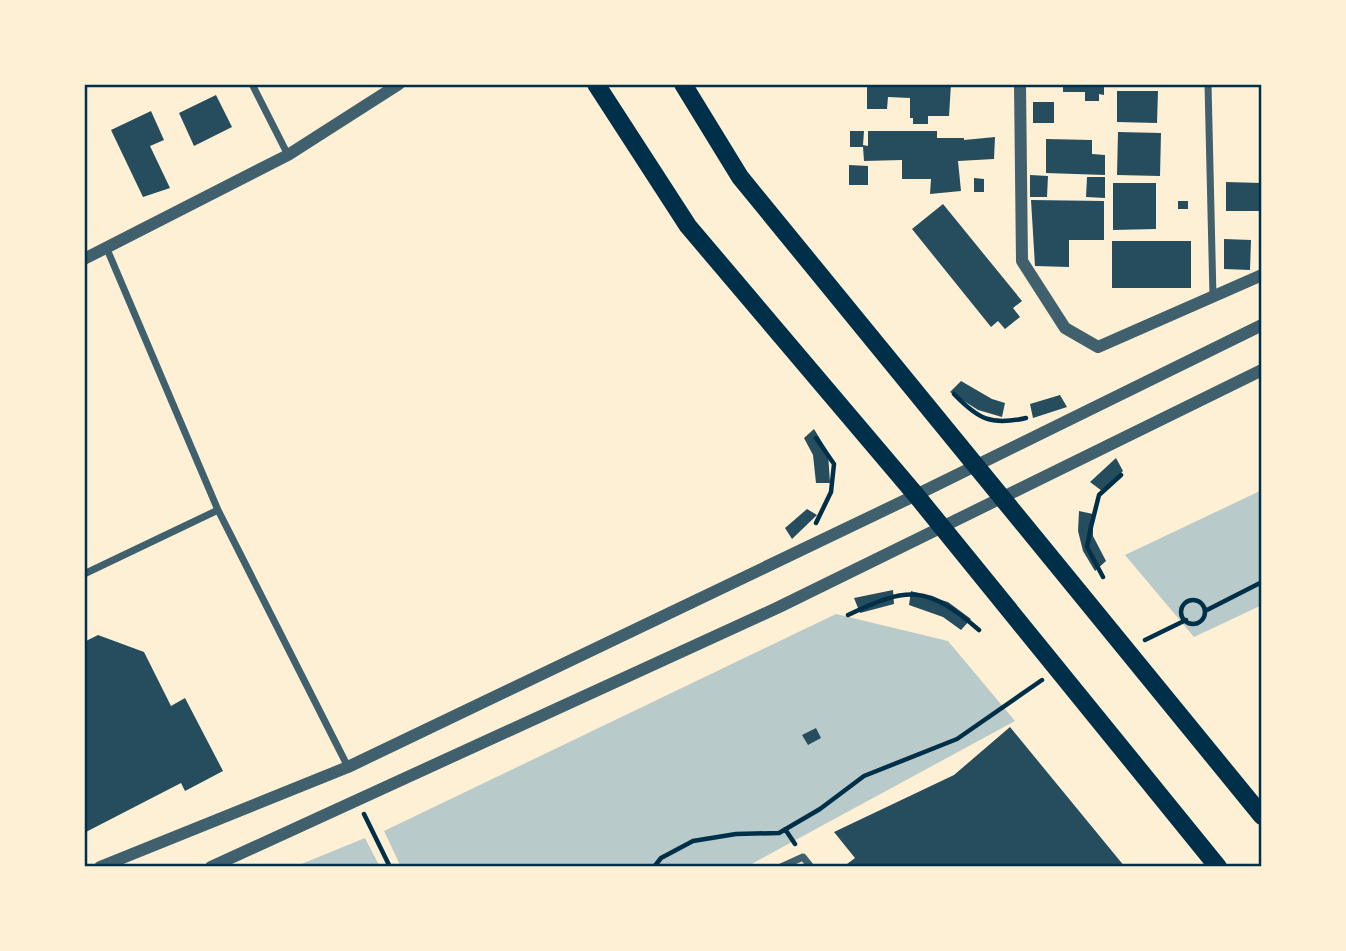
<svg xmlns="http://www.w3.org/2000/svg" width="1346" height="951" font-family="'Noto Sans',sans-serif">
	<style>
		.green { fill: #b9caca }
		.building { fill: #264d5e }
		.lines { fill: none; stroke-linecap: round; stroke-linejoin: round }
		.path { stroke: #003049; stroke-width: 4.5 }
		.minor { stroke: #3f606c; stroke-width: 7 }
		.tertiary { stroke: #3f606c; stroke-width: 12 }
		.primary { stroke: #003049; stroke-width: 18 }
		.neatline { fill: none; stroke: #003049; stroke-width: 2.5 }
	</style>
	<rect width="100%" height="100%" fill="#fdf0d5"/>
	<path class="green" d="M 1262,490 L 1262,605 L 1194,637 L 1125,555 Z
		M 836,614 L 948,641 L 1015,721 L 746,867 L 401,867 L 384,831 Z
		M 365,838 L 380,867 L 294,867 Z"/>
	<path class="building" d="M 867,84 L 951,84 L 949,116 L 928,116 L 928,124 L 913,124 L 913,118 L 910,118 L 910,98 L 888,97 L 887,109 L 867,109 Z
		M 1063,84 L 1104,84 L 1104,95 L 1099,94 L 1099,101 L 1085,101 L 1085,92 L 1063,92 Z
		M 1117,91 L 1158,91 L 1157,123 L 1117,122 Z
		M 216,95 L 232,127 L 194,146 L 179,113 Z
		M 1033,102 L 1054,102 L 1054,123 L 1033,123 Z
		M 151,111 L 164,140 L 150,146 L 170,188 L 143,197 L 111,130 Z
		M 850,131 L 864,131 L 863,145 L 868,146 L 868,131 L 937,131 L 937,138 L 964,138 L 964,140 L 995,137 L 994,159 L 958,161 L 961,191 L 930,194 L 931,179 L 902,179 L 902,160 L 864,161 L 863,147 L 850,147 Z
		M 1118,132 L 1161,133 L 1160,176 L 1117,175 Z
		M 1046,139 L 1092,140 L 1092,154 L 1105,155 L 1105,175 L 1046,173 Z
		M 849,165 L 868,166 L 868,185 L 849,185 Z
		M 1030,175 L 1048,176 L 1047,197 L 1030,197 Z
		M 1087,177 L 1105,177 L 1105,198 L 1086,197 Z
		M 974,178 L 984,179 L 984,192 L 974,192 Z
		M 1226,182 L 1262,183 L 1262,211 L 1226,211 Z
		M 1113,183 L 1156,183 L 1156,229 L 1113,230 Z
		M 1031,200 L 1104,201 L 1104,240 L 1069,240 L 1069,267 L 1035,266 Z
		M 1178,201 L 1188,201 L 1188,209 L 1178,209 Z
		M 943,204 L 1022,301 L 1013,308 L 1020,317 L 1005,329 L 998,321 L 991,327 L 912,229 Z
		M 1224,239 L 1251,240 L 1250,270 L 1224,269 Z
		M 1112,241 L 1191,241 L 1191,288 L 1112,288 Z
		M 961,381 L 992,399 L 1005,403 L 1002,417 L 978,410 L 950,392 Z
		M 1060,395 L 1067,407 L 1033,418 L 1030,404 Z
		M 814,429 L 828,452 L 830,483 L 816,483 L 813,455 L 804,438 Z
		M 1116,458 L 1123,471 L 1102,491 L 1090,482 Z
		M 807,509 L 817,515 L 792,539 L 785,528 Z
		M 1079,511 L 1093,514 L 1093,536 L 1106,561 L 1095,571 L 1083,551 L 1078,531 Z
		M 893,590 L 894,604 L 860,613 L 854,598 Z
		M 911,591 L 948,602 L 971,619 L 961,630 L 943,617 L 909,605 Z
		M 98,635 L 144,652 L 171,706 L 185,698 L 223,771 L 185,791 L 181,783 L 84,833 L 84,642 Z
		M 1010,727 L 1125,867 L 843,867 L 855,858 L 834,832 L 954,775 Z
		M 816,728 L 821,738 L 808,745 L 802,735 Z"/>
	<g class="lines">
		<path class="path" d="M 954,394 C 978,419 991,426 1026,418
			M 816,438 L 834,464 L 831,492 L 816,523
			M 1103,577 L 1087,547 L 1091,527 L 1099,495 L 1121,475
			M1181 612a12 12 0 1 1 24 0a12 12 0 1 1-24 0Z
			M 1205,611 L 1262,582
			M 848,615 C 908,586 927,585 979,630
			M 1145,640 L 1186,620
			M 364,814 L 390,867
			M 785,829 L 795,844
			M 654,867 L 661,858 L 693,841 L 736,834 L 779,833 L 820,809 L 864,776 L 957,739 L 1042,680"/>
		<path class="minor" d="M 252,84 L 288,155
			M 1208,84 L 1213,297
			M 107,249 L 218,510 L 348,767
			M 84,574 L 218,510
			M 781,867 L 803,857 L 811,867"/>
		<path class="tertiary" d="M 1020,84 L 1022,261 L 1065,328 L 1098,347 L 1262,275
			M 84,259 L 288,155 L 399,84
			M 100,867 L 348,767 L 916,495 L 1262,325
			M 211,867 L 779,607 L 1262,370"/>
		<path class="primary" d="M 596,84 L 688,226 L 916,495 L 1218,867
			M 683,84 L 740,177 L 1262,816"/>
	</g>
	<rect width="1346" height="951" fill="none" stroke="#fdf0d5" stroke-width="172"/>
	<rect x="86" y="86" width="1174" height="779" class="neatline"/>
</svg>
